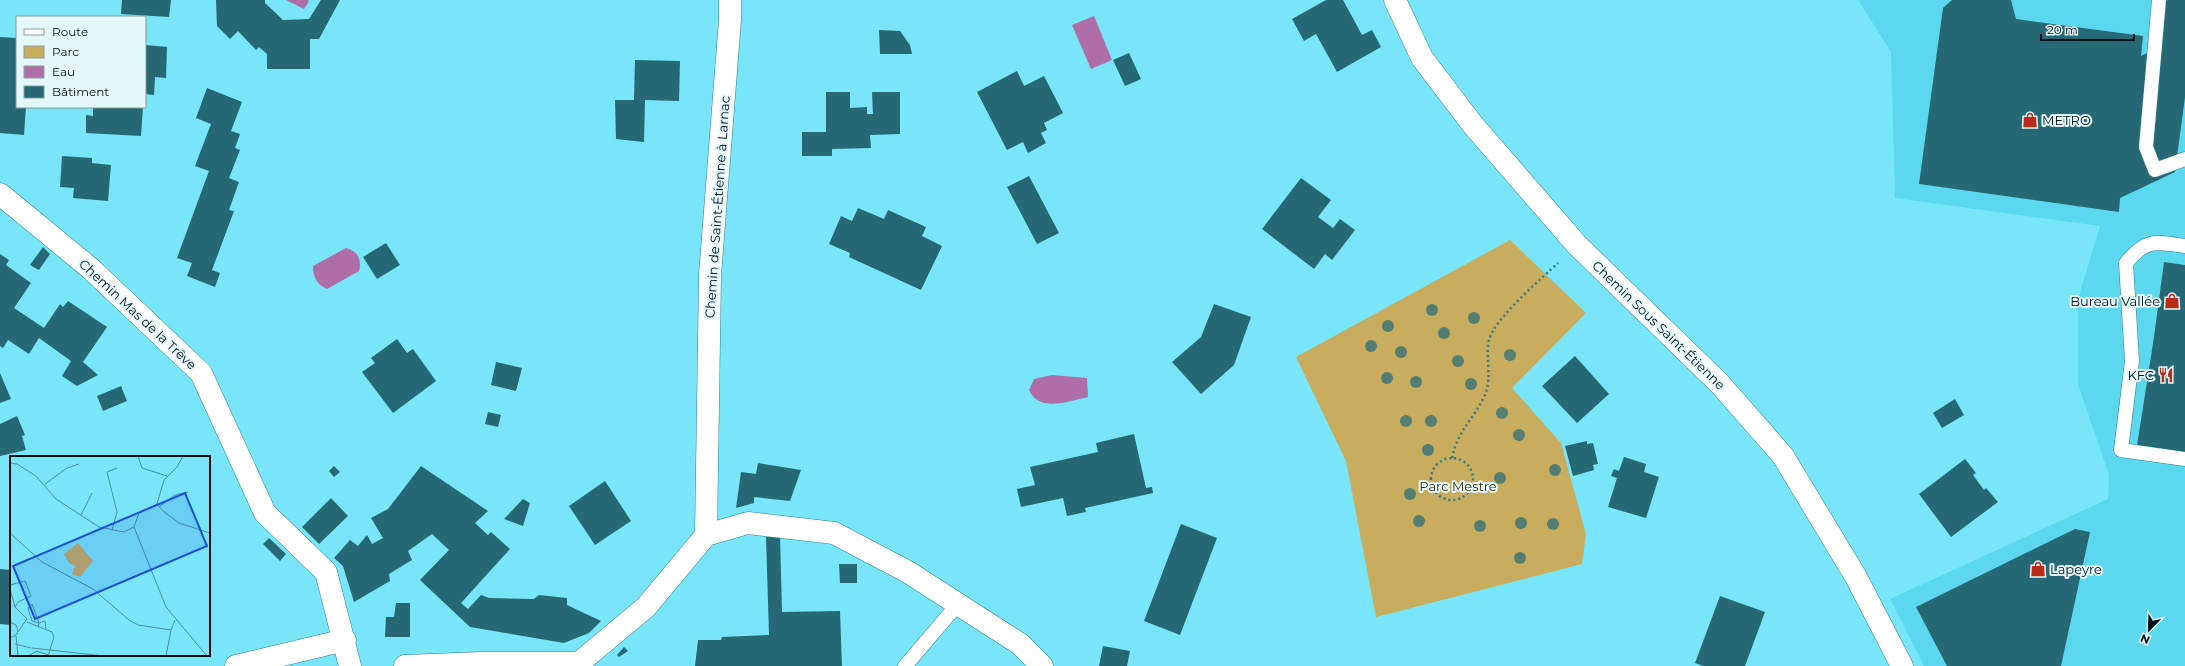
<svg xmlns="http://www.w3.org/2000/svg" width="2185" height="666" font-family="Montserrat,sans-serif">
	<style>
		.built { fill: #5cd8ee }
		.green { fill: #c8ad5e }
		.water { fill: #af6ea8 }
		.building { fill: #266873 }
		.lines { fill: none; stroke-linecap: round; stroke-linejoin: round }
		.lane-casing { stroke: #2b8291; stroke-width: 15 }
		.street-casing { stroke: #2b8291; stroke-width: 23 }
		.path { stroke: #3a7783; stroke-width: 2.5; stroke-dasharray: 2 3; stroke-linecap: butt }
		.lane { stroke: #fff; stroke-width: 14 }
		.street { stroke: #fff; stroke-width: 22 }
		.tree { fill: #547e71 }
		.labels { text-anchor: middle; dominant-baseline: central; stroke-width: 4; stroke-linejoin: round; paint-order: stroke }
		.poi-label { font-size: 13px; fill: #001116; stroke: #e4f8fb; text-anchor: start }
		.street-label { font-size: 13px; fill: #001116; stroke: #e4f8fb }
		.park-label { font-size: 13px; fill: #362a02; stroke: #e4f8fb }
		.inset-road { fill: none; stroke: #48909e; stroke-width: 1 }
		.view { fill: #1d4ed8; fill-opacity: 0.15; stroke: #1d4ed8; stroke-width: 2 }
		.inset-edge { fill: none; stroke: #001116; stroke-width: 2 }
	</style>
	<rect width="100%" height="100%" fill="#78e5f9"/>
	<path class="built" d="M 1858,0 L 2185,0 L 2185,666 L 1924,666 L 1890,599 L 2108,499 L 2109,475 L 2078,384 L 2078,299 L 2100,226 L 1895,198 L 1891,52 Z"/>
	<path class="green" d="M 1510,240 L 1586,313 L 1512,388 L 1561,443 L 1586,534 L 1582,564 L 1376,617 L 1346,461 L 1296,357 Z"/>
	<path class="water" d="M 286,0 L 308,0 L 309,1 L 304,9 Z
		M 1094,16 L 1112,60 L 1091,69 L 1072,25 Z
		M 346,248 C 358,251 362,260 359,271 L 327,289 C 317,285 313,277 313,266 Z
		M 1052,375 L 1087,378 L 1088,397 C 1069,401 1039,413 1029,390 L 1034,379 Z"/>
	<path class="building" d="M 122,0 L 171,0 L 169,17 L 121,14 Z
		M 216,0 L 265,0 L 265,3 L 283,20 L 309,19 L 321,0 L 340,0 L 319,39 L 310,39 L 310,69 L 267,69 L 267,54 L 259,47 L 256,50 L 238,31 L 230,39 L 217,26 Z
		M 1326,0 L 1343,0 L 1362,35 L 1372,30 L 1381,47 L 1337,72 L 1316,34 L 1304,41 L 1292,19 Z
		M 1952,0 L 2011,0 L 2016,19 L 2143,36 L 2141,56 L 2157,48 L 2163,2 L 2168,0 L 2185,0 L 2185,97 L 2175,172 L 2120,198 L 2119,212 L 1919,184 L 1943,8 Z
		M 879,30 L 900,31 L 910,45 L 912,54 L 880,54 Z
		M 0,37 L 17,38 L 17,107 L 26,107 L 24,135 L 0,133 Z
		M 145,45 L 167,47 L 166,78 L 155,77 L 154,95 L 145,94 Z
		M 1129,53 L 1141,79 L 1125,86 L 1113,60 Z
		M 635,60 L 680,61 L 679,101 L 645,100 L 644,142 L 616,139 L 615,100 L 634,100 Z
		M 1017,71 L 1024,86 L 1044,76 L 1063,113 L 1044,123 L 1047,130 L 1041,133 L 1046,143 L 1028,153 L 1023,142 L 1007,150 L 977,92 Z
		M 207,88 L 242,102 L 231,131 L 240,134 L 235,148 L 240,150 L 229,178 L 239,182 L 229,210 L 234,211 L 212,270 L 220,273 L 215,287 L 187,276 L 192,263 L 177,258 L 209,171 L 195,166 L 211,124 L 196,118 Z
		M 826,92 L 850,92 L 850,108 L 867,107 L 867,114 L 873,114 L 872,92 L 900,92 L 900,134 L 870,135 L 871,148 L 832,149 L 832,156 L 802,156 L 802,132 L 826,132 Z
		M 93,107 L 143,107 L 141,136 L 86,133 L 86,115 L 93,116 Z
		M 62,156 L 92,158 L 92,163 L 111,165 L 108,201 L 73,198 L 74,188 L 60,187 Z
		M 1029,176 L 1059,233 L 1037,244 L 1007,187 Z
		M 1301,178 L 1331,200 L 1318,217 L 1333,228 L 1340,219 L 1355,230 L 1332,260 L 1325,254 L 1314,269 L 1262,229 Z
		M 858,208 L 884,219 L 888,210 L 926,227 L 922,236 L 942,246 L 921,290 L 849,257 L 850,253 L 829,244 L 841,216 L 852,221 Z
		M 386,243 L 400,265 L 377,279 L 363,257 Z
		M 43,247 L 50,254 L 39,270 L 30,265 Z
		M 0,254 L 9,260 L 6,265 L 31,283 L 14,308 L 44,328 L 60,304 L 63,307 L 68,301 L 107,327 L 83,362 L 98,375 L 77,386 L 62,376 L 71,361 L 39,338 L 29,354 L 8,340 L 3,348 L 0,346 Z
		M 2164,262 L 2185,265 L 2185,453 L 2137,446 L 2154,337 Z
		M 1214,304 L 1251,317 L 1234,365 L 1201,394 L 1172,362 L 1201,337 Z
		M 397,339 L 407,353 L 413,349 L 436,381 L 393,413 L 362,372 L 375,363 L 371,358 Z
		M 1575,356 L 1609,394 L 1577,423 L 1542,386 Z
		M 496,362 L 522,368 L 516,391 L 491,385 Z
		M 0,373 L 11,399 L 0,403 Z
		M 121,386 L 127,401 L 103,411 L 97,396 Z
		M 1955,399 L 1964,415 L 1942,428 L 1933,413 Z
		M 488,412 L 501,415 L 498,427 L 485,424 Z
		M 17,416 L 25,435 L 22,436 L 26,450 L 0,456 L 0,424 Z
		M 1134,434 L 1146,488 L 1152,487 L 1153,493 L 1085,508 L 1086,512 L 1067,516 L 1063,498 L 1021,507 L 1017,489 L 1035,485 L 1030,467 L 1098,452 L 1096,443 Z
		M 1587,441 L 1587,444 L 1593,443 L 1598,464 L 1593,465 L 1594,470 L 1573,476 L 1565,446 Z
		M 1624,457 L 1646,464 L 1644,472 L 1659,477 L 1646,518 L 1608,507 L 1617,478 L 1611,476 L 1614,469 L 1619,471 Z
		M 1965,459 L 1976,473 L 1973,475 L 1984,490 L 1986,488 L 1998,502 L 1951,537 L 1919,494 Z
		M 758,463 L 801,470 L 790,501 L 754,497 L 754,503 L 736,508 L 741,472 L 756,474 Z
		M 334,466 L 340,472 L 334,477 L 329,471 Z
		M 421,466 L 488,511 L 475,523 L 488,535 L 491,532 L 510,549 L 461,603 L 468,609 L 481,595 L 489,598 L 534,599 L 539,595 L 567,598 L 567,605 L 601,621 L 589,633 L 564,643 L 470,627 L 420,580 L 449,550 L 432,534 L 408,551 L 412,560 L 389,574 L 390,581 L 354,602 L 343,566 L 334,558 L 350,540 L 358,546 L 367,535 L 372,544 L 383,538 L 371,518 L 388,509 Z
		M 605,481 L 631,521 L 595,545 L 569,506 Z
		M 331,498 L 348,516 L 319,544 L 302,527 Z
		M 523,499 L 530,503 L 523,526 L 504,519 Z
		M 1181,524 L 1217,538 L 1180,635 L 1144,621 Z
		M 2075,529 L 2090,532 L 2061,666 L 1947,666 L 1916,607 Z
		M 780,535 L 782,612 L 840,611 L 842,666 L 695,666 L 698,640 L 721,640 L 722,637 L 769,635 L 766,537 Z
		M 269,538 L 286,554 L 280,561 L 263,544 Z
		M 839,564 L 857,564 L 857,583 L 840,583 Z
		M 0,569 L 11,570 L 11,625 L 0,624 Z
		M 1720,596 L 1765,612 L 1745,666 L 1703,666 L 1695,663 Z
		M 396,603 L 410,603 L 410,637 L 385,637 L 386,617 L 394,617 Z
		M 1103,646 L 1130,651 L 1127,666 L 1099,666 Z
		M 624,647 L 628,651 L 619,657 L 617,655 Z"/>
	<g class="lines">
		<defs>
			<path id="lane" d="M 2159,0 L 2146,147 L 2155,170 L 2185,159
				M 2185,246 C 2154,242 2147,238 2126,263 L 2132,361 L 2121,450 L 2185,459
				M 905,666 L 958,604"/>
			<path id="street" d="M 1395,0 L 1422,58 L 1473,125 L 1577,245 L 1720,384 L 1783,456 L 1856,577 L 1902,666
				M 0,194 L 90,268 L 201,373 L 265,513 L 326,572 L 350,666
				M 706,535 L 710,275 L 730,20 L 730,0
				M 236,666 L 345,640
				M 405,666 L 482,663 L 579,663 L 646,607 L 706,535 L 748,523 L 834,533 L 908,572 L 1020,644 L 1042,666"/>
		</defs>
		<use href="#lane" class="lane-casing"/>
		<use href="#street" class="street-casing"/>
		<path class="path" d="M 1452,458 C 1458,430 1473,420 1484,397 C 1493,378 1485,359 1489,340 C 1494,319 1541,279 1558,263
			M1431 479a21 21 0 1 1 42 0a21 21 0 1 1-42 0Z"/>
		<use href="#lane" class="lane"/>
		<use href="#street" class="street"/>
	</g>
	<g class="tree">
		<circle cx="1432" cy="310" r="6"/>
		<circle cx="1474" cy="318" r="6"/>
		<circle cx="1388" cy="326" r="6"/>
		<circle cx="1444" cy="333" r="6"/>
		<circle cx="1371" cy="346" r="6"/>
		<circle cx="1401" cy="352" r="6"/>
		<circle cx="1510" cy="355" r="6"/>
		<circle cx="1458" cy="361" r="6"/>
		<circle cx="1387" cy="378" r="6"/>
		<circle cx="1416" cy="382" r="6"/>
		<circle cx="1471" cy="384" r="6"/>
		<circle cx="1502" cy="413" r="6"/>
		<circle cx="1406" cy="421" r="6"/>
		<circle cx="1431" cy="421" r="6"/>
		<circle cx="1519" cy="435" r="6"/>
		<circle cx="1428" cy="450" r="6"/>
		<circle cx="1555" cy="470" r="6"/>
		<circle cx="1500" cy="478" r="6"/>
		<circle cx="1410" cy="494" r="6"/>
		<circle cx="1419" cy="521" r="6"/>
		<circle cx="1521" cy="523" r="6"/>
		<circle cx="1553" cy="524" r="6"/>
		<circle cx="1480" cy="526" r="6"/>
		<circle cx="1520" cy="558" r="6"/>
	</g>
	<defs>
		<symbol id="shop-bare" viewBox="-9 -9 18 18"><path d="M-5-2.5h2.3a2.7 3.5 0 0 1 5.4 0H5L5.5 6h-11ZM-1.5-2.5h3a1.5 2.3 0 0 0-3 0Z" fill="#b82c19" stroke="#e4f8fb" stroke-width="2.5" paint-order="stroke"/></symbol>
		<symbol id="restaurant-bare" viewBox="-9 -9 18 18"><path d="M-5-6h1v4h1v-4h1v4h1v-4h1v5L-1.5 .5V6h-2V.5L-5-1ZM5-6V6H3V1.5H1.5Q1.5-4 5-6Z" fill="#b82c19" stroke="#e4f8fb" stroke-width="2.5" paint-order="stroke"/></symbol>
	</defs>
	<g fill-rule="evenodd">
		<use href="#shop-bare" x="2019" y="109" width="22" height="22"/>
		<use href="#shop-bare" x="2161" y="290" width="22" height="22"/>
		<use href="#restaurant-bare" x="2155" y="364" width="22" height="22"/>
		<use href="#shop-bare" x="2027" y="558" width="22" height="22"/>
	</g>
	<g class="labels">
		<g class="poi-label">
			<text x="2042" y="120">METRO</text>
			<text x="2160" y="301" text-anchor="end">Bureau Vallée</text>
			<text x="2154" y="375" text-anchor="end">KFC</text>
			<text x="2050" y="569">Lapeyre</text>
		</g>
		<g class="street-label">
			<text transform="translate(717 207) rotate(-86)">Chemin de Saint-Étienne à Larnac</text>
			<text transform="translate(138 314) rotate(43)">Chemin Mas de la Trêve</text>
			<text transform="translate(1659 325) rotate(44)">Chemin Sous Saint-Étienne</text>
		</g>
		<g class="park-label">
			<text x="1458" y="486">Parc Mestre</text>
		</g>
	</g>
	<g transform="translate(10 456)">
		<rect width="200" height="200" fill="#78e5f9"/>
		<path d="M 68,87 L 83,105 L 70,121 L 62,118 L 65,110 L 59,107 L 54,98 Z" fill="#c8ad5e"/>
		<path class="inset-road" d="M 128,0 L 132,12 L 157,20M 0,7 L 7,8 L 26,20 L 46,43 L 89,71 L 114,76 L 124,71 L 129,57 L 147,48 L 154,24 L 167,11 L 173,0M 35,28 L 57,12 L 69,8M 147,48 L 153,55 L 169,67 L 200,77M 149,51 L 165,39 L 178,36M 71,59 L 82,37M 124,71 L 156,151 L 197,200M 102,74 L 107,56 L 97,16 L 107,12M 0,77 L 32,106 L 83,133 L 119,164 L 128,169 L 161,174 L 165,164M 0,129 L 15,125 L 21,140 L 8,146 L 5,151M 0,133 L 5,151 L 17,163 L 8,176M 0,166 L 6,169 L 8,175 L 6,179 L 0,182M 17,166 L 42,176 L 44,181 L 38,200M 28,171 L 29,167 L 22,148 L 18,152 L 22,165 L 29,167 L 35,165 L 36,173M 6,180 L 8,200M 5,188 L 21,192M 22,192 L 94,200M 18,200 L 27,195 L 38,199M 156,200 L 161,174"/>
		<path class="view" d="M 175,37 L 197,90 L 25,163 L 3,110 Z"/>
		<rect width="200" height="200" class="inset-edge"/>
	</g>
	<rect x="16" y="16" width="130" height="92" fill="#e4f8fb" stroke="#899c9f"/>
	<rect x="24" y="29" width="20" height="6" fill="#ffffff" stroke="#899c9f"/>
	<text x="52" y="36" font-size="12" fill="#001116">Route</text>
	<rect x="24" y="46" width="20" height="12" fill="#c8ad5e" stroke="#899c9f"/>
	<text x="52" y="56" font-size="12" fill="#001116">Parc</text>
	<rect x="24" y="66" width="20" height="12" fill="#af6ea8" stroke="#899c9f"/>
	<text x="52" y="76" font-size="12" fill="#001116">Eau</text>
	<rect x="24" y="86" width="20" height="12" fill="#266873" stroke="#899c9f"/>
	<text x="52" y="96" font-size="12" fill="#001116">Bâtiment</text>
	<g transform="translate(2149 630) rotate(203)" stroke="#e4f8fb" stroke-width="3" paint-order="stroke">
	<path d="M0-3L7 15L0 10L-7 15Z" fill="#001116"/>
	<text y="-6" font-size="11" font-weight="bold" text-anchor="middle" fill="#001116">N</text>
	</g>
	<path d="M2041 34v6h93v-6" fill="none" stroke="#001116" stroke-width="2"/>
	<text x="2047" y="34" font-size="12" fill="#001116" stroke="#e4f8fb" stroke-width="3" paint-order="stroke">20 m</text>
</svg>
